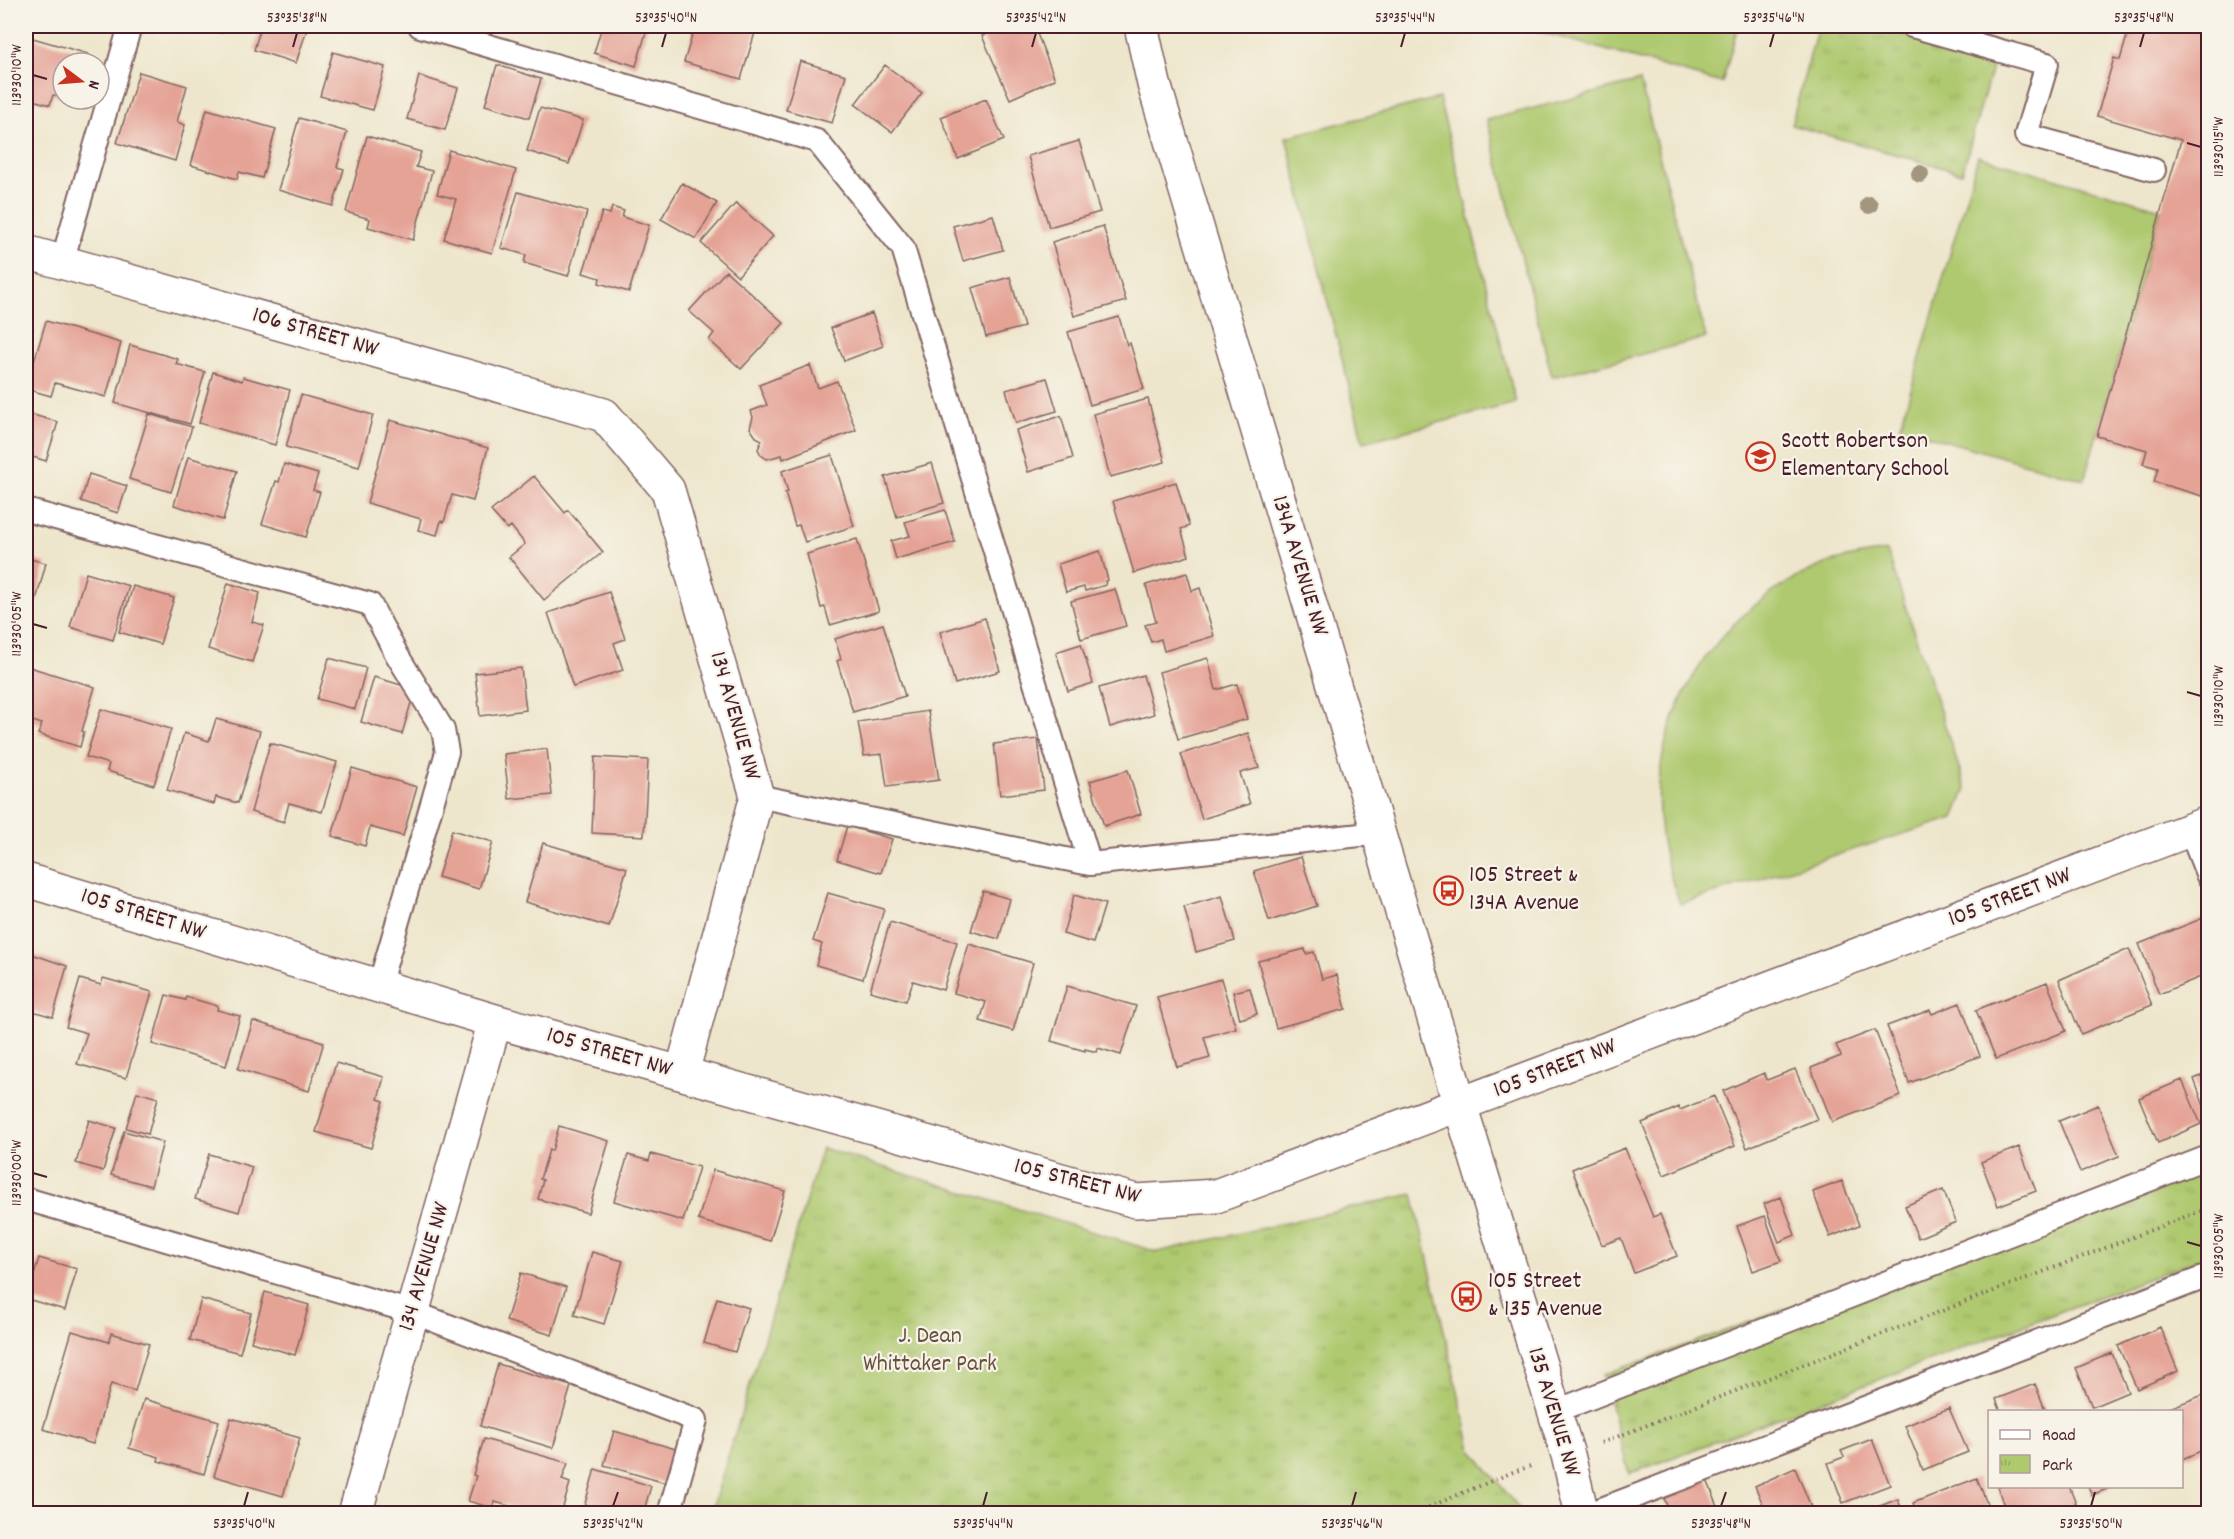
<svg xmlns="http://www.w3.org/2000/svg" width="2234" height="1539" font-family="Dekko,sans-serif">
	<style>
		.park { fill: url(#park-tufts); stroke: #7c744d; stroke-width: 1.5 }
		.pitch { fill: #afc96f; stroke: #7c744d; stroke-width: 1.5 }
		.building { fill: #e5a396 }
		.lines { fill: none; stroke-linecap: round; stroke-linejoin: round }
		.lane-casing { stroke: #836563; stroke-width: 26 }
		.street-casing { stroke: #836563; stroke-width: 36 }
		.secondary-casing { stroke: #836563; stroke-width: 36 }
		.path { stroke: #836563; stroke-width: 4; stroke-dasharray: 1.5 4.5; stroke-linecap: butt }
		.lane { stroke: #fff; stroke-width: 22 }
		.street { stroke: #fff; stroke-width: 33 }
		.secondary { stroke: #fff; stroke-width: 33 }
		.tree { fill: #a4957e }
		.ticks { fill: none; stroke: #4a1f2b; stroke-width: 2 }
		.labels { text-anchor: middle; dominant-baseline: central; stroke-width: 4.5; stroke-linejoin: round; paint-order: stroke }
		.street-label { font-size: 24px; fill: #4a1f2b; stroke: #f7f3e8 }
		.poi-label { font-size: 24px; fill: #4a1f2b; stroke: #f7f3e8; text-anchor: start }
		.park-label { font-size: 24px; fill: #68523f; stroke: #f7f3e8 }
		.neatline { fill: none; stroke: #4a1f2b; stroke-width: 2 }
		.ticks-label { font-size: 15px; text-anchor: middle; fill: #4a1f2b }
	</style>
	<defs>
		<pattern id="park-tufts" width="24" height="20" patternUnits="userSpaceOnUse" patternTransform="scale(1.5)"><rect width="24" height="20" fill="#afc96f"/><path d="M3 7l-1-3M5 7V3M7 7l1-3M15 17l-1-3M17 17v-4M19 17l1-3" fill="none" stroke="#98ac60"/></pattern>
	</defs>
	<rect width="100%" height="100%" fill="#f7f3e8"/>
	<filter id="ink" filterUnits="userSpaceOnUse"><feTurbulence type="fractalNoise" baseFrequency=".0167" numOctaves="2"/><feDisplacementMap in="SourceGraphic" scale="12" xChannelSelector="R" yChannelSelector="G"/><feConvolveMatrix kernelMatrix="1 2 1 2 8 2 1 2 1" color-interpolation-filters="sRGB"/></filter>
	<filter id="wash" filterUnits="userSpaceOnUse"><feTurbulence type="fractalNoise" baseFrequency=".008" numOctaves="4" result="noise"/><feDisplacementMap in="SourceGraphic" scale="24" xChannelSelector="R" yChannelSelector="G"/><feGaussianBlur stdDeviation="1.35" result="paint"/><feColorMatrix in="noise" values="0 0 0 0 0 0 0 0 0 0 0 0 0 0 0 0 0 1.4 0 .05"/><feComposite in="paint" operator="in"/></filter>
	<g filter="url(#wash)">
		<rect width="100%" height="100%" fill="#eee6cc"/>
		<path class="park" d="M 1818,26 L 1873,26 L 1994,60 L 1962,173 L 1791,125 Z
			M 822,1148 L 1157,1252 L 1413,1194 L 1471,1449 L 1523,1513 L 711,1513 Z
			M 2208,1157 L 2208,1256 L 1629,1474 L 1603,1375 Z"/>
		<path class="pitch" d="M 1521,26 L 1738,26 L 1722,83 Z
			M 1640,81 L 1706,338 L 1552,377 L 1487,120 Z
			M 1439,98 L 1516,403 L 1363,442 L 1286,137 Z
			M 1978,156 L 2161,209 L 2084,480 L 1900,428 Z
			M 1887,551 L 1966,789 L 1954,818 L 1680,904 C 1672,881 1664,858 1661,834 C 1644,721 1714,613 1816,568 C 1838,558 1863,555 1887,551 Z"/>
		<g id="blocks">
			<path class="building" d="M 196,26 L 223,26 L 221,33 Z
				M 261,26 L 308,26 L 296,63 L 254,50 Z
				M 602,26 L 648,26 L 636,66 L 594,53 Z
				M 695,26 L 757,26 L 741,79 L 684,62 Z
				M 1005,26 L 1034,26 L 1055,79 L 1010,99 L 982,36 Z
				M 2130,26 L 2208,26 L 2208,490 L 2206,497 L 2154,482 L 2158,468 L 2143,464 L 2147,450 L 2097,436 L 2181,140 L 2097,116 L 2114,58 L 2120,60 Z
				M 26,36 L 88,54 L 86,63 L 63,63 L 63,97 L 53,95 L 50,105 L 26,98 Z
				M 333,52 L 385,67 L 373,110 L 320,96 Z
				M 800,61 L 846,75 L 832,123 L 786,110 Z
				M 497,65 L 541,79 L 529,118 L 485,105 Z
				M 885,65 L 922,93 L 892,132 L 855,104 Z
				M 139,72 L 187,86 L 177,122 L 185,125 L 175,161 L 117,143 Z
				M 419,76 L 458,88 L 445,130 L 407,119 Z
				M 986,99 L 1004,140 L 958,159 L 941,117 Z
				M 540,108 L 583,120 L 569,164 L 527,151 Z
				M 207,109 L 276,129 L 262,178 L 239,172 L 237,179 L 191,165 Z
				M 299,118 L 347,132 L 337,167 L 344,169 L 333,206 L 278,190 Z
				M 367,136 L 421,152 L 416,167 L 432,171 L 413,240 L 368,227 L 370,219 L 346,212 Z
				M 1079,141 L 1100,212 L 1049,227 L 1028,156 Z
				M 449,150 L 516,170 L 492,253 L 444,239 L 456,199 L 437,194 Z
				M 682,183 L 717,203 L 696,239 L 661,219 Z
				M 518,192 L 587,212 L 568,276 L 524,263 L 526,255 L 501,248 Z
				M 736,203 L 773,236 L 738,276 L 701,243 Z
				M 612,207 L 624,211 L 622,217 L 649,225 L 629,292 L 599,283 L 600,278 L 583,273 L 602,212 L 610,214 Z
				M 993,215 L 1003,250 L 963,261 L 953,226 Z
				M 1103,226 L 1126,301 L 1074,316 L 1052,242 Z
				M 726,271 L 784,323 L 741,369 L 709,340 L 714,333 L 689,311 Z
				M 1010,277 L 1024,327 L 986,337 L 972,288 Z
				M 872,313 L 883,346 L 844,361 L 831,328 Z
				M 1119,317 L 1127,345 L 1130,343 L 1144,389 L 1090,405 L 1068,332 Z
				M 46,321 L 121,343 L 106,397 L 55,383 L 51,396 L 26,389 Z
				M 26,327 L 33,329 L 26,352 Z
				M 130,345 L 178,359 L 176,364 L 205,372 L 190,424 L 115,403 Z
				M 810,365 L 818,388 L 837,381 L 856,430 L 783,459 L 782,455 L 767,459 L 761,455 L 758,449 L 762,440 L 756,437 L 750,428 L 753,417 L 751,411 L 767,405 L 759,385 Z
				M 213,372 L 242,381 L 243,377 L 290,390 L 275,445 L 199,423 Z
				M 1047,378 L 1057,411 L 1016,423 L 1006,390 Z
				M 301,395 L 373,415 L 359,467 L 286,447 Z
				M 1148,399 L 1165,462 L 1110,477 L 1093,414 Z
				M 26,413 L 58,422 L 46,461 L 26,455 Z
				M 149,414 L 192,427 L 171,492 L 129,479 Z
				M 1061,416 L 1073,458 L 1028,472 L 1016,430 Z
				M 390,420 L 488,448 L 473,501 L 452,495 L 444,522 L 441,521 L 437,535 L 418,530 L 421,519 L 367,503 Z
				M 832,455 L 854,526 L 805,542 L 799,525 L 795,526 L 785,493 L 788,492 L 782,471 Z
				M 188,457 L 237,471 L 223,520 L 174,505 Z
				M 932,463 L 944,503 L 897,517 L 885,477 Z
				M 284,464 L 318,474 L 313,490 L 320,492 L 306,537 L 262,524 L 276,481 L 279,482 Z
				M 89,474 L 127,486 L 118,513 L 81,501 Z
				M 534,476 L 565,513 L 568,510 L 603,552 L 544,600 L 509,557 L 525,544 L 511,526 L 507,529 L 491,511 Z
				M 1176,482 L 1189,526 L 1181,529 L 1189,556 L 1134,573 L 1113,501 Z
				M 945,510 L 955,542 L 896,559 L 891,541 L 910,536 L 905,522 Z
				M 857,539 L 879,611 L 830,625 L 825,607 L 821,608 L 807,554 Z
				M 1100,551 L 1108,580 L 1105,581 L 1106,585 L 1085,591 L 1084,587 L 1066,592 L 1058,564 Z
				M 26,558 L 46,563 L 34,608 L 26,606 Z
				M 86,573 L 129,586 L 113,640 L 70,627 Z
				M 1187,573 L 1192,591 L 1200,588 L 1214,636 L 1164,651 L 1161,639 L 1151,642 L 1145,625 L 1156,622 L 1146,585 Z
				M 228,583 L 260,593 L 252,622 L 264,625 L 252,662 L 208,649 Z
				M 133,586 L 174,598 L 160,644 L 119,632 Z
				M 1115,589 L 1126,626 L 1081,639 L 1071,601 Z
				M 609,592 L 625,639 L 614,643 L 623,670 L 573,687 L 548,613 Z
				M 985,618 L 1000,671 L 955,684 L 940,632 Z
				M 883,624 L 905,696 L 853,712 L 837,661 L 841,659 L 835,639 Z
				M 1081,644 L 1093,683 L 1068,691 L 1056,652 Z
				M 329,658 L 366,668 L 355,709 L 317,699 Z
				M 1208,658 L 1216,690 L 1237,684 L 1247,719 L 1178,739 L 1159,672 Z
				M 26,666 L 95,687 L 82,731 L 84,732 L 80,747 L 38,734 L 42,724 L 26,719 Z
				M 521,668 L 526,710 L 480,716 L 475,673 Z
				M 1143,675 L 1154,714 L 1110,727 L 1099,688 Z
				M 374,677 L 415,689 L 402,734 L 361,722 Z
				M 101,709 L 171,729 L 154,785 L 107,771 L 109,764 L 86,757 Z
				M 928,711 L 939,780 L 887,787 L 882,754 L 864,756 L 858,722 Z
				M 216,719 L 260,731 L 238,803 L 216,797 L 214,804 L 167,790 L 184,733 L 209,741 Z
				M 1248,733 L 1259,768 L 1240,773 L 1250,804 L 1202,819 L 1181,754 Z
				M 1038,739 L 1044,790 L 1000,795 L 994,744 Z
				M 270,743 L 337,762 L 322,812 L 289,803 L 284,822 L 251,812 Z
				M 547,749 L 552,795 L 509,799 L 504,754 Z
				M 595,757 L 648,760 L 644,836 L 592,833 Z
				M 352,768 L 417,787 L 403,836 L 370,827 L 365,846 L 332,836 Z
				M 1128,770 L 1141,814 L 1104,826 L 1090,781 Z
				M 847,826 L 892,839 L 881,873 L 837,860 Z
				M 452,830 L 493,842 L 479,889 L 438,877 Z
				M 543,843 L 627,868 L 609,927 L 525,902 Z
				M 1301,857 L 1317,906 L 1269,921 L 1254,871 Z
				M 983,891 L 1010,899 L 999,939 L 971,931 Z
				M 828,893 L 884,909 L 863,979 L 816,965 L 822,944 L 813,941 Z
				M 1074,895 L 1105,904 L 1093,943 L 1063,934 Z
				M 1222,896 L 1235,941 L 1196,952 L 1184,907 Z
				M 2208,916 L 2208,974 L 2159,994 L 2139,944 Z
				M 890,922 L 957,942 L 943,990 L 913,981 L 906,1001 L 870,991 Z
				M 969,944 L 1033,963 L 1013,1031 L 980,1021 L 986,1002 L 954,993 Z
				M 1305,949 L 1306,954 L 1314,952 L 1322,979 L 1337,975 L 1346,1009 L 1276,1028 L 1258,961 Z
				M 2129,949 L 2152,1005 L 2081,1034 L 2059,980 Z
				M 26,952 L 67,966 L 53,1017 L 26,1009 Z
				M 103,978 L 152,992 L 126,1078 L 77,1064 L 87,1033 L 66,1027 L 80,979 L 101,985 Z
				M 1221,979 L 1236,1028 L 1204,1037 L 1210,1058 L 1177,1067 L 1157,997 Z
				M 2047,982 L 2066,1031 L 1996,1059 L 1976,1010 Z
				M 1067,986 L 1136,1006 L 1121,1055 L 1098,1048 L 1097,1052 L 1085,1049 L 1085,1051 L 1051,1041 Z
				M 1250,988 L 1257,1014 L 1240,1019 L 1233,992 Z
				M 166,995 L 185,1000 L 186,997 L 218,1006 L 217,1010 L 240,1016 L 226,1066 L 152,1044 Z
				M 1960,1003 L 1980,1056 L 1909,1083 L 1887,1026 L 1930,1010 L 1932,1014 Z
				M 253,1021 L 324,1042 L 309,1091 L 238,1069 Z
				M 1875,1030 L 1901,1096 L 1832,1122 L 1811,1068 L 1841,1056 L 1836,1045 Z
				M 336,1063 L 384,1077 L 378,1099 L 384,1101 L 371,1148 L 316,1132 Z
				M 1795,1069 L 1817,1119 L 1747,1148 L 1723,1091 L 1764,1073 L 1767,1080 Z
				M 2208,1073 L 2208,1117 L 2194,1079 Z
				M 2182,1080 L 2201,1124 L 2158,1143 L 2139,1098 Z
				M 137,1092 L 158,1098 L 148,1134 L 126,1128 Z
				M 1714,1096 L 1735,1146 L 1664,1175 L 1642,1123 L 1679,1107 L 1680,1110 Z
				M 2098,1105 L 2119,1156 L 2080,1172 L 2059,1121 Z
				M 89,1120 L 116,1128 L 103,1171 L 76,1163 Z
				M 559,1126 L 609,1141 L 588,1213 L 538,1199 L 543,1180 L 540,1179 L 549,1150 L 552,1151 Z
				M 124,1131 L 163,1142 L 151,1186 L 111,1175 Z
				M 2019,1147 L 2036,1191 L 1998,1206 L 1981,1162 Z
				M 1625,1148 L 1653,1217 L 1660,1214 L 1677,1256 L 1634,1273 L 1621,1238 L 1602,1245 L 1572,1169 Z
				M 209,1154 L 252,1167 L 239,1212 L 195,1199 Z
				M 651,1154 L 699,1167 L 683,1221 L 614,1201 L 628,1155 L 649,1161 Z
				M 713,1170 L 785,1191 L 770,1241 L 698,1220 Z
				M 1842,1181 L 1859,1225 L 1830,1237 L 1813,1192 Z
				M 1943,1190 L 1956,1222 L 1918,1238 L 1905,1206 Z
				M 1781,1197 L 1795,1235 L 1779,1242 L 1764,1204 Z
				M 1765,1216 L 1781,1261 L 1753,1271 L 1737,1226 Z
				M 592,1252 L 623,1261 L 604,1324 L 574,1315 Z
				M 39,1258 L 77,1269 L 65,1310 L 27,1299 Z
				M 521,1273 L 566,1287 L 552,1335 L 506,1321 Z
				M 265,1292 L 309,1305 L 295,1355 L 251,1342 Z
				M 717,1298 L 749,1308 L 735,1352 L 704,1343 Z
				M 201,1299 L 251,1313 L 240,1353 L 190,1340 Z
				M 2160,1327 L 2178,1371 L 2137,1389 L 2118,1346 Z
				M 72,1331 L 109,1342 L 111,1333 L 149,1344 L 135,1391 L 111,1384 L 93,1444 L 43,1429 Z
				M 2112,1353 L 2128,1392 L 2092,1407 L 2076,1368 Z
				M 498,1364 L 571,1386 L 553,1448 L 480,1426 Z
				M 2035,1384 L 2046,1412 L 2001,1412 L 1996,1399 Z
				M 2208,1393 L 2208,1448 L 2182,1459 L 2182,1412 L 2162,1411 Z
				M 144,1399 L 219,1421 L 204,1474 L 158,1461 L 159,1457 L 129,1448 Z
				M 1949,1408 L 1968,1452 L 1923,1470 L 1905,1426 Z
				M 231,1418 L 300,1438 L 283,1496 L 214,1476 Z
				M 614,1431 L 679,1450 L 669,1484 L 604,1465 Z
				M 484,1439 L 568,1463 L 562,1480 L 570,1483 L 561,1514 L 518,1514 L 519,1509 L 495,1502 L 493,1508 L 468,1501 L 476,1476 L 473,1475 Z
				M 1872,1439 L 1890,1485 L 1843,1503 L 1828,1463 L 1844,1457 L 1841,1451 Z
				M 1795,1468 L 1814,1514 L 1767,1514 L 1755,1486 Z
				M 595,1469 L 651,1486 L 643,1514 L 582,1514 Z
				M 1705,1475 L 1721,1514 L 1670,1514 L 1662,1492 Z
				M 1977,1478 L 1991,1514 L 1917,1514 L 1913,1503 Z
				M 1997,1486 L 2069,1486 L 2076,1504 L 2052,1514 L 2007,1514 Z
				M 2088,1486 L 2112,1486 L 2112,1487 L 2092,1495 Z
				M 1898,1499 L 1903,1514 L 1862,1514 L 1862,1513 Z"/>
		</g>
	</g>
	<g filter="url(#ink)">
		<use href="#blocks" fill-opacity="0" stroke="#836563" stroke-width="1.5"/>
		<g class="lines">
			<defs>
				<path id="lane" d="M 420,26 L 817,141 L 903,248 L 1090,864
					M 1912,26 L 2047,64 L 2026,135 L 2154,170
					M 62,262 L 130,26
					M 26,510 L 370,604 L 397,655 L 443,730 L 447,752 L 379,986
					M 757,796 L 1090,864 L 1379,833
					M 2190,830 L 2208,876
					M 26,1199 L 412,1312 L 696,1420 L 669,1514
					M 1554,1412 L 2208,1157
					M 1589,1514 L 2208,1276"/>
				<path id="street" d="M 26,252 L 604,415 L 668,490 L 757,796 L 682,1073
					M 26,880 L 495,1021 L 1136,1201 L 1216,1196 L 2208,823
					M 355,1514 L 495,1021"/>
				<path id="secondary" d="M 1141,26 L 1154,84 L 1460,1105 L 1568,1455 L 1582,1514"/>
			</defs>
			<use href="#lane" class="lane-casing"/>
			<use href="#street" class="street-casing"/>
			<use href="#secondary" class="secondary-casing"/>
			<path class="path" d="M 1601,1443 L 2208,1208
				M 1412,1514 L 1513,1472 L 1534,1465"/>
			<use href="#lane" class="lane"/>
			<use href="#street" class="street"/>
			<use href="#secondary" class="secondary"/>
		</g>
		<g class="tree">
			<circle cx="1920" cy="174" r="9"/>
			<circle cx="1869" cy="205" r="9"/>
		</g>
	</g>
	<path class="ticks" d="M 293,47 L 297,33M 662,47 L 666,33M 1032,47 L 1036,33M 1401,47 L 1405,33M 1770,47 L 1774,33M 2140,47 L 2144,33M 33,75 L 47,79M 2187,143 L 2201,147M 33,624 L 47,628M 2187,692 L 2201,696M 33,1173 L 47,1177M 2187,1242 L 2201,1246M 244,1506 L 248,1492M 613,1506 L 618,1492M 983,1506 L 987,1492M 1352,1506 L 1356,1492M 1721,1506 L 1726,1492M 2091,1506 L 2095,1492"/>
	<defs>
		<symbol id="school-ring" viewBox="-11 -11 22 22"><circle r="9.5" fill="#f7f3e8" stroke="#c8321e" stroke-width="1.5"/><path d="M0-5L7-2L0 1L-7-2ZM-4 1L0 2.5L4 1V4Q0 6-4 4Z" fill="#c8321e"/></symbol>
		<symbol id="bus-ring" viewBox="-11 -11 22 22"><circle r="9.5" fill="#f7f3e8" stroke="#c8321e" stroke-width="1.5"/><path d="M-5-6H5V4H4V6H2V4H-2V6H-4V4H-5ZM-3.5-4V0h7V-4ZM-3.5 1.2v1.5H-2V1.2ZM2 1.2v1.5H3.5V1.2Z" fill="#c8321e"/></symbol>
	</defs>
	<g fill-rule="evenodd">
		<use href="#school-ring" x="1744" y="440" width="33" height="33"/>
		<use href="#bus-ring" x="1432" y="874" width="33" height="33"/>
		<use href="#bus-ring" x="1450" y="1280" width="33" height="33"/>
	</g>
	<g class="labels">
		<g class="street-label">
			<text transform="translate(315 333) rotate(16)">106 STREET NW</text>
			<text transform="translate(1299 566) rotate(73)">134A AVENUE NW</text>
			<text transform="translate(734 716) rotate(74)">134 AVENUE NW</text>
			<text transform="translate(2010 898) rotate(-21)">105 STREET NW</text>
			<text transform="translate(143 915) rotate(17)">105 STREET NW</text>
			<text transform="translate(609 1053) rotate(16)">105 STREET NW</text>
			<text transform="translate(1555 1069) rotate(-21)">105 STREET NW</text>
			<text transform="translate(1077 1182) rotate(14)">105 STREET NW</text>
			<text transform="translate(425 1267) rotate(-74)">134 AVENUE NW</text>
			<text transform="translate(1553 1412) rotate(73)">135 AVENUE NW</text>
		</g>
		<g class="poi-label">
			<text x="1781" y="442">Scott Robertson<tspan x="1781" dy="28">Elementary School</tspan></text>
			<text x="1469" y="876">105 Street &amp;<tspan x="1469" dy="28">134A Avenue</tspan></text>
			<text x="1488" y="1282">105 Street<tspan x="1488" dy="28">&amp; 135 Avenue</tspan></text>
		</g>
		<g class="park-label">
			<text x="930" y="1337">J. Dean<tspan x="930" dy="28">Whittaker Park</tspan></text>
		</g>
	</g>
	<rect width="2234" height="1539" fill="none" stroke="#f7f3e8" stroke-width="66"/>
	<rect x="1988" y="1410" width="195" height="78" fill="#f7f3e8" stroke="#b29e9c" stroke-width="1.5"/>
	<rect x="2000" y="1430" width="30" height="9" fill="#ffffff" stroke="#b29e9c" stroke-width="1.5"/>
	<text x="2042" y="1440" font-size="18" fill="#4a1f2b">Road</text>
	<rect x="2000" y="1455" width="30" height="18" fill="url(#park-tufts)" stroke="#b29e9c" stroke-width="1.5"/>
	<text x="2042" y="1470" font-size="18" fill="#4a1f2b">Park</text>
	<g transform="translate(81 81) rotate(106)"><circle r="28" fill="#f7f3e8" stroke="#b29e9c" stroke-width="1.5"/>
	<path d="M0-4.5L10 22L0 15L-10 22Z" fill="#c8321e"/>
	<text y="-9" font-size="16" font-weight="bold" text-anchor="middle" fill="#4a1f2b">N</text>
	</g>
	<rect x="33" y="33" width="2168" height="1473" class="neatline"/>
	<g class="ticks-label">
		<text x="297" y="22">53°35'38"N</text>
		<text x="666" y="22">53°35'40"N</text>
		<text x="1036" y="22">53°35'42"N</text>
		<text x="1405" y="22">53°35'44"N</text>
		<text x="1774" y="22">53°35'46"N</text>
		<text x="2144" y="22">53°35'48"N</text>
		<text transform="translate(16 75) rotate(-90)" y="5">113°30'10"W</text>
		<text transform="translate(2218 147) rotate(-90)" y="5">113°30'15"W</text>
		<text transform="translate(16 624) rotate(-90)" y="5">113°30'05"W</text>
		<text transform="translate(2218 696) rotate(-90)" y="5">113°30'10"W</text>
		<text transform="translate(16 1173) rotate(-90)" y="5">113°30'00"W</text>
		<text transform="translate(2218 1246) rotate(-90)" y="5">113°30'05"W</text>
		<text x="244" y="1528">53°35'40"N</text>
		<text x="613" y="1528">53°35'42"N</text>
		<text x="983" y="1528">53°35'44"N</text>
		<text x="1352" y="1528">53°35'46"N</text>
		<text x="1721" y="1528">53°35'48"N</text>
		<text x="2091" y="1528">53°35'50"N</text>
	</g>
</svg>
